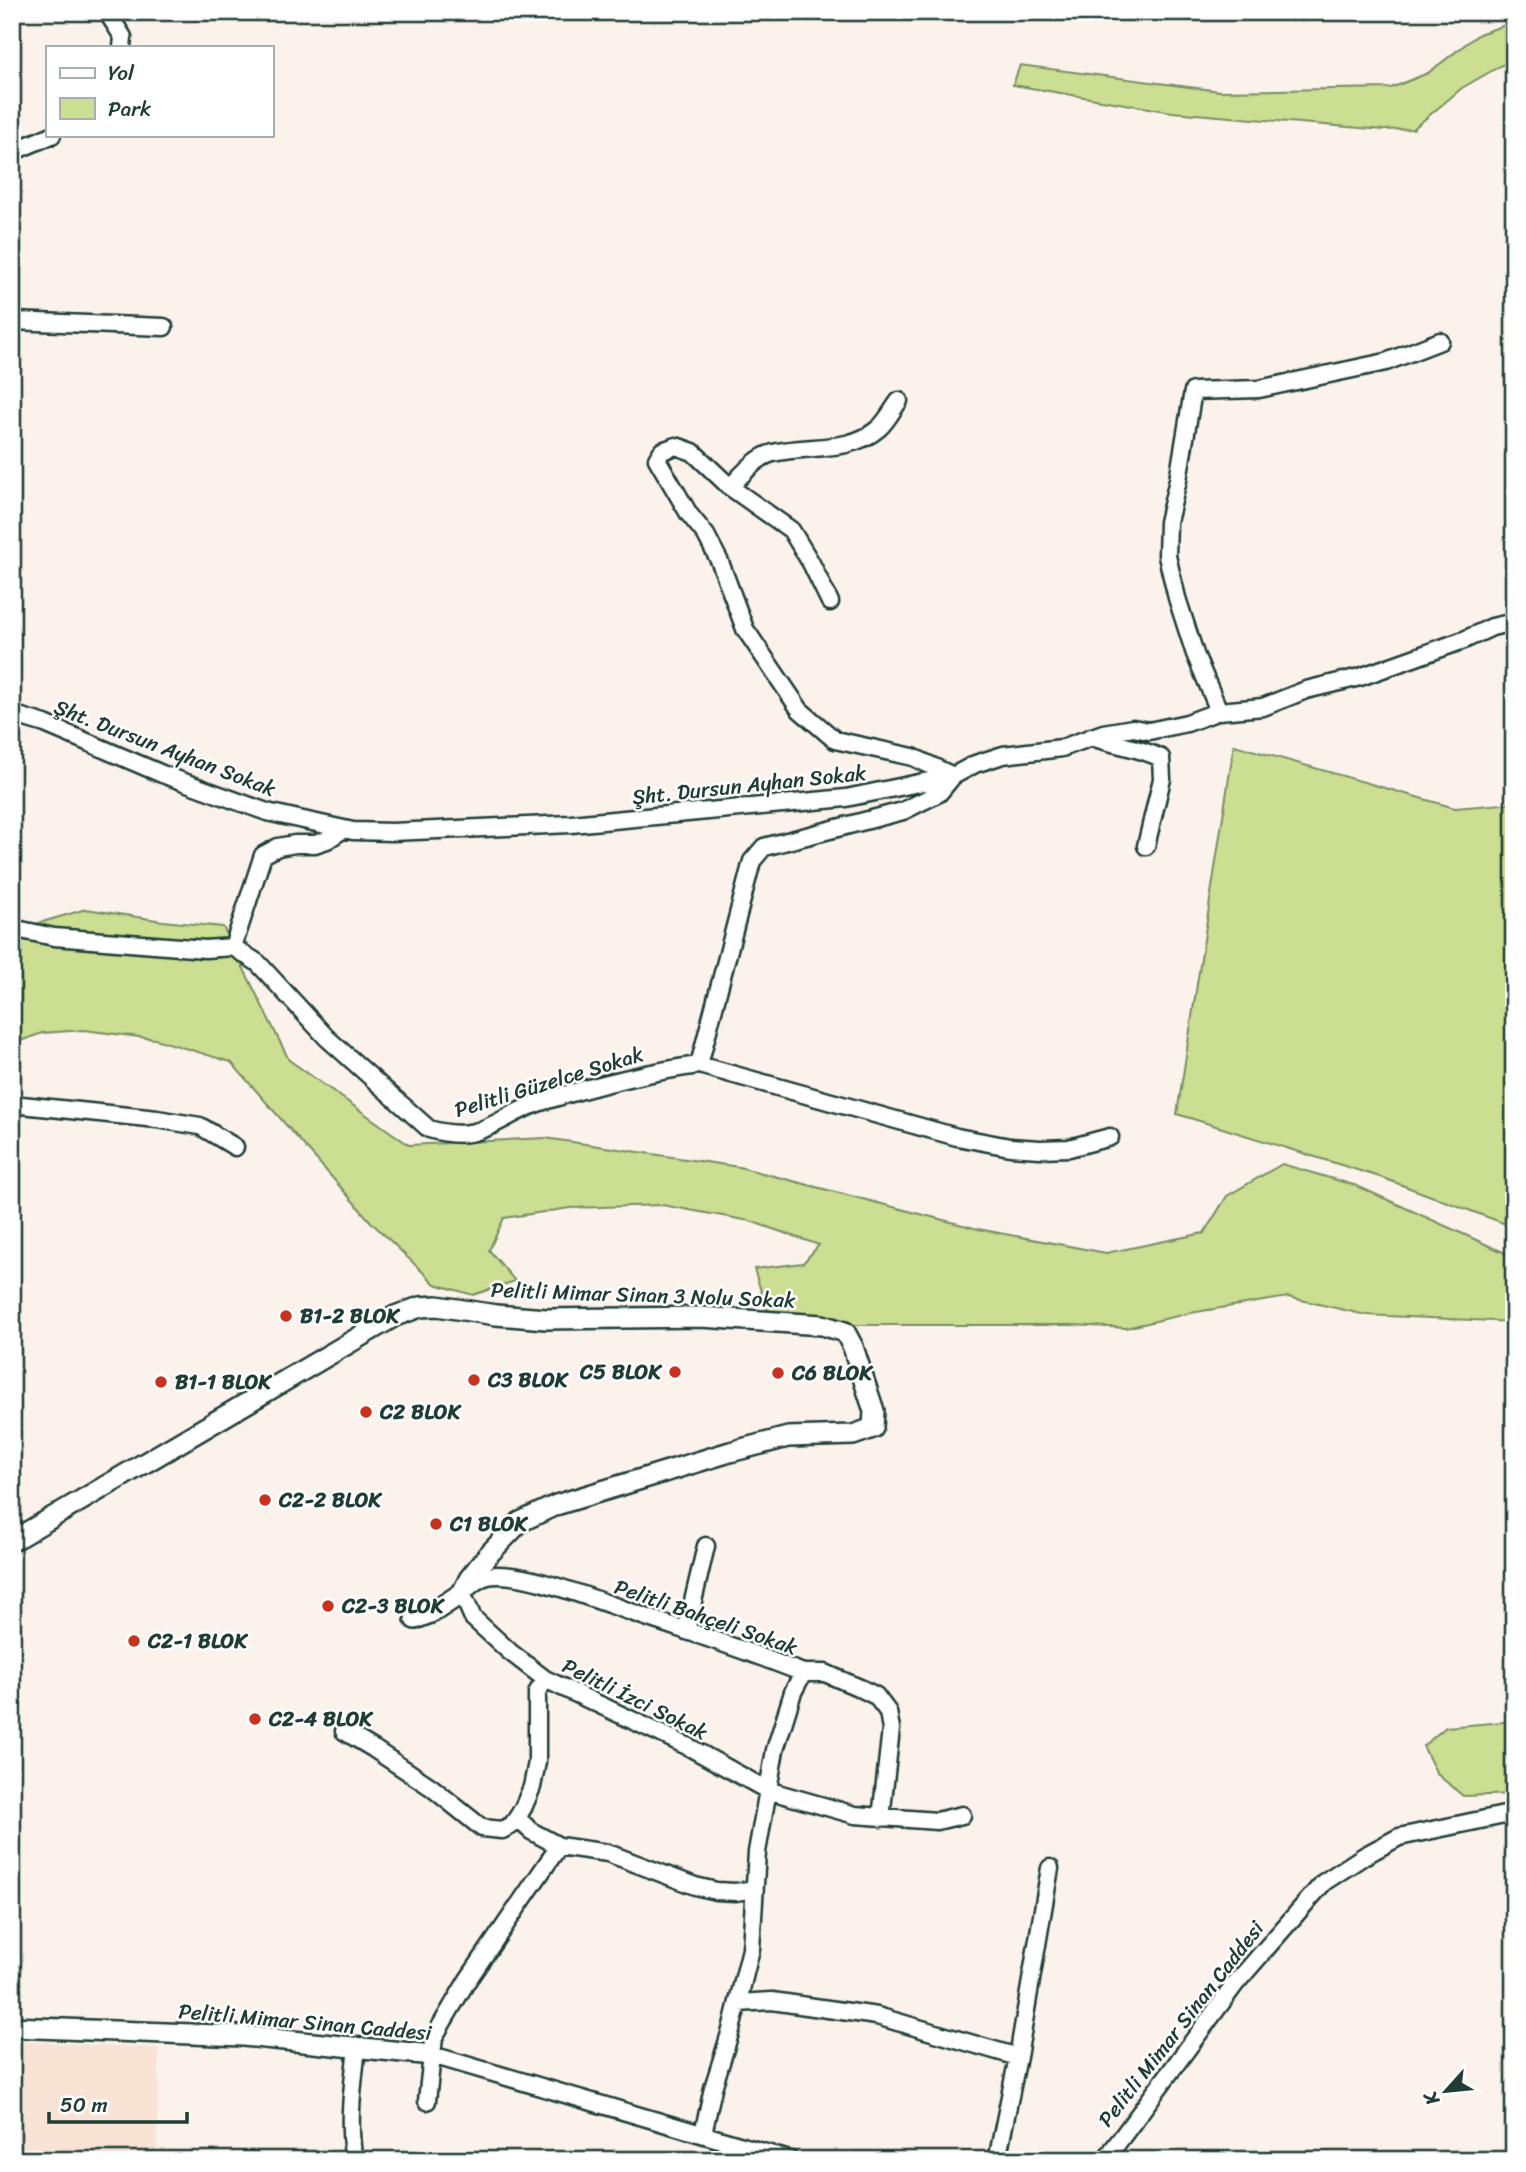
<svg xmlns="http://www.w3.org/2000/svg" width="1526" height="2172" font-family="Sriracha,sans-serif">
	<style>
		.built { fill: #f8e3d5 }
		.green { fill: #ccde92; stroke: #768e63; stroke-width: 2 }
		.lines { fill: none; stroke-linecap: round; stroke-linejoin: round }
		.minor-casing { stroke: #1f3d34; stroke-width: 21 }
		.tertiary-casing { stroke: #1f3d34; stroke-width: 24 }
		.minor { stroke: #fff; stroke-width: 16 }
		.tertiary { stroke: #fff; stroke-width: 19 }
		.poi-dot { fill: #c8321e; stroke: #fff; stroke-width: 2.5 }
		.labels { text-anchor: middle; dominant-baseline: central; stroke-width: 5; stroke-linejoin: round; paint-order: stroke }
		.street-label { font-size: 21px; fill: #1f3d34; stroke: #fff }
		.poi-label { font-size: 21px; font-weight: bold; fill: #1f3d34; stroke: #fff; text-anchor: start }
	</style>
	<rect width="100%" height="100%" fill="#fcf2ec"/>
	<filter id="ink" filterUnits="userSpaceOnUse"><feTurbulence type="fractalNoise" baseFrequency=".0143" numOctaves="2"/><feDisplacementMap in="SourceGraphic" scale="14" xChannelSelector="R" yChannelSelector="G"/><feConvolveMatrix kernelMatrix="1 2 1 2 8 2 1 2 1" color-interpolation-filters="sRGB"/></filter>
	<g filter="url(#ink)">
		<path class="built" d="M 12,2041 L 159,2048 L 157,2160 L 12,2160 Z"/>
		<path class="green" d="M 1514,22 L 1514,58 L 1462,88 L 1413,129 L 1384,130 L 1172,112 L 1013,85 L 1020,65 L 1220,91 L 1391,88 L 1428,73 L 1479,34 Z
			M 1234,745 L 1455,808 L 1514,803 L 1514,1227 L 1383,1178 L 1177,1114 Z
			M 86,909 L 163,921 L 223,927 L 289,1060 L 409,1145 L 545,1138 L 739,1167 L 978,1229 L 1106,1253 L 1204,1233 L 1227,1196 L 1282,1164 L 1357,1186 L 1514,1257 L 1514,1322 L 1366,1315 L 1288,1297 L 1190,1313 L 1126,1328 L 1072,1325 L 844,1325 L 767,1310 L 754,1269 L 803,1263 L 819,1245 L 750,1221 L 662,1205 L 570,1208 L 504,1218 L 489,1250 L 515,1281 L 473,1295 L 435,1284 L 371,1222 L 231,1062 L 155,1039 L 84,1030 L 42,1033 L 12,1044 L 12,940 L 29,926 Z
			M 1514,1721 L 1514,1794 L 1463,1796 L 1437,1774 L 1423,1746 L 1446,1727 Z"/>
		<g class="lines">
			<defs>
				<path id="minor" d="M 107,12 L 123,37 L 122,47
					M 12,152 L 52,135
					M 12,321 L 164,327
					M 730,487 C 742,475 756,457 773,453 C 808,444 849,454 879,428 C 887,421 893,409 899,401
					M 830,602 L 811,563 L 791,530 L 730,487 L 693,452 L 676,446 L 662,451 L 657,459 L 689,514 L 706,535 L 720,562 L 745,629 L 800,710 L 835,740 L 913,757 L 953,776 L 939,793 L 903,811 L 764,847 L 752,861 L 699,1065 L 957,1137 L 1010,1147 L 1040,1149 L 1069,1148 L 1110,1137
					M 1219,711 L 1195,654 L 1177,598 L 1167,556 L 1168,522 L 1178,480 L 1193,391 L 1259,389 L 1386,362 L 1440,341
					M 12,714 L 45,724 L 162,774 L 267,812 L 353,831 L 392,832 L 571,824 L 846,798 L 953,776 L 975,764 L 1003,755 L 1062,748 L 1103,733 L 1133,728 L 1149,731 L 1187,723 L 1219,711 L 1263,707 L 1306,690 L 1360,677 L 1464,640 L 1492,627 L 1514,622
					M 1091,737 C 1115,745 1138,747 1161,758 L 1162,779 L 1146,846
					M 12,928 L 54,937 L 205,949 L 233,947
					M 233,947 L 258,963 L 327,1038 L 429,1129 C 484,1145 495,1117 541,1102 C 593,1086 645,1072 699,1065
					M 233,947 L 263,855 L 278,847 L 295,844 L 315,844 L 327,840 L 344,829
					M 12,1104 L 157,1119 L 200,1126 L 235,1147
					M 686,1631 L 706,1546
					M 803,1673 L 825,1673 L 860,1688 L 876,1696 L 888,1712 L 891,1729 L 881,1818
					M 545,1679 L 510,1652 L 473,1618 L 462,1593 C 470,1586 478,1578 488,1576 C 520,1569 604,1603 637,1614 C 692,1633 749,1651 803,1673 L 793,1692 L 775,1750 L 757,1852 L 751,1949 L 731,2030 L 713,2088 L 703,2134
					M 344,1731 L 374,1749 L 431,1787 L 482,1828 L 502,1830 L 512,1825 L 517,1818 L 523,1808 L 532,1787 L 537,1762 L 537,1693 L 545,1679 L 689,1747 L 767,1790 L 855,1815 L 937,1821 L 962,1815
					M 517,1818 L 531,1831 L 559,1846 L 608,1853 L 695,1886 L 716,1891 L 736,1892 L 754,1889
					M 738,2003 L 772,2001 L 877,2016 L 1018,2057
					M 432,2055 L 790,2160
					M 427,2101 L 434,2037 L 467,1981 L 559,1846
					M 354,2160 C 347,2122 353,2085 357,2047
					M 997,2160 L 1018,2057 L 1050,1868
					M 1105,2160 L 1236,1983 L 1324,1882 L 1364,1856 L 1399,1837 L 1514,1813"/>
				<path id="tertiary" d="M 12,1541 L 395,1316 L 420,1307 L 437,1306 L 496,1315 L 546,1319 L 701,1317 L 822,1325 L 845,1332 L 853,1347 L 874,1411 L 873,1428 L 853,1435 L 788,1437 L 730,1452 L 556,1505 L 520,1522 L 488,1555 L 469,1579 L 462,1593 L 433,1612 L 415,1619
					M 12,2027 L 243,2036 L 432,2055"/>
			</defs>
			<use href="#minor" class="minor-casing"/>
			<use href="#tertiary" class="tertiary-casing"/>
			<use href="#minor" class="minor"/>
			<use href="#tertiary" class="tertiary"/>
		</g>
	</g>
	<g class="poi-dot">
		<circle cx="286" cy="1316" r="7"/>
		<circle cx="675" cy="1372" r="7"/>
		<circle cx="778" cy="1373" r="7"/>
		<circle cx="474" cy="1380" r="7"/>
		<circle cx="161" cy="1382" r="7"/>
		<circle cx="366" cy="1412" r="7"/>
		<circle cx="265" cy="1500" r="7"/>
		<circle cx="436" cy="1524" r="7"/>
		<circle cx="328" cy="1606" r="7"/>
		<circle cx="134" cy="1641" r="7"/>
		<circle cx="255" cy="1719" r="7"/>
	</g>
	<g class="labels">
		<g class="street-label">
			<text transform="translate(165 748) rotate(21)">Şht. Dursun Ayhan Sokak</text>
			<text transform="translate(749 785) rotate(-6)">Şht. Dursun Ayhan Sokak</text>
			<text transform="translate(549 1082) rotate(-17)">Pelitli Güzelce Sokak</text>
			<text transform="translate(643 1295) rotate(2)">Pelitli Mimar Sinan 3 Nolu Sokak</text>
			<text transform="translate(706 1617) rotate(19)">Pelitli Bahçeli Sokak</text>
			<text transform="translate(635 1699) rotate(26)">Pelitli İzci Sokak</text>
			<text transform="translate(305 2022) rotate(5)">Pelitli Mimar Sinan Caddesi</text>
			<text transform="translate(1181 2024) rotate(-52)">Pelitli Mimar Sinan Caddesi</text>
		</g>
		<g class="poi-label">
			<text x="300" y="1316">B1-2 BLOK</text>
			<text x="661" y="1372" text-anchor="end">C5 BLOK</text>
			<text x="792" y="1373">C6 BLOK</text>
			<text x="488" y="1380">C3 BLOK</text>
			<text x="175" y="1382">B1-1 BLOK</text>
			<text x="380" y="1412">C2 BLOK</text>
			<text x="279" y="1500">C2-2 BLOK</text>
			<text x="450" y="1524">C1 BLOK</text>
			<text x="342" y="1606">C2-3 BLOK</text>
			<text x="148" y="1641">C2-1 BLOK</text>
			<text x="269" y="1719">C2-4 BLOK</text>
		</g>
	</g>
	<rect width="1526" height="2172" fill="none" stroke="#fff" stroke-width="42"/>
	<rect x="21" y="21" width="1484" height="2130" fill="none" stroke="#1f3d34" stroke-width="2.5" filter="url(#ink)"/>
	<rect x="46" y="46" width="228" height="91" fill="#ffffff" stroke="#a5b1ae" stroke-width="2"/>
	<rect x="60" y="68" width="35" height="10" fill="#ffffff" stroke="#a5b1ae" stroke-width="2"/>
	<text x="108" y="80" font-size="21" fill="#1f3d34">Yol</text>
	<rect x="60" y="98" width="35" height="21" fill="#ccde92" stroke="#a5b1ae" stroke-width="2"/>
	<text x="108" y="116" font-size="21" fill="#1f3d34">Park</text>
	<g transform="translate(1446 2091) rotate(243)" stroke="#ffffff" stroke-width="5" paint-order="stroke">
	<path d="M0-5L12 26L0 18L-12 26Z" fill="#1f3d34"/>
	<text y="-10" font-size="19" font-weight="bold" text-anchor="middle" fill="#1f3d34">K</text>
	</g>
	<path d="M49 2112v10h138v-10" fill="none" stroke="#1f3d34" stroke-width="3.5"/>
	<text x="60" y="2112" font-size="21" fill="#1f3d34" stroke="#ffffff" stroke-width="5" paint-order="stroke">50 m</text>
</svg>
